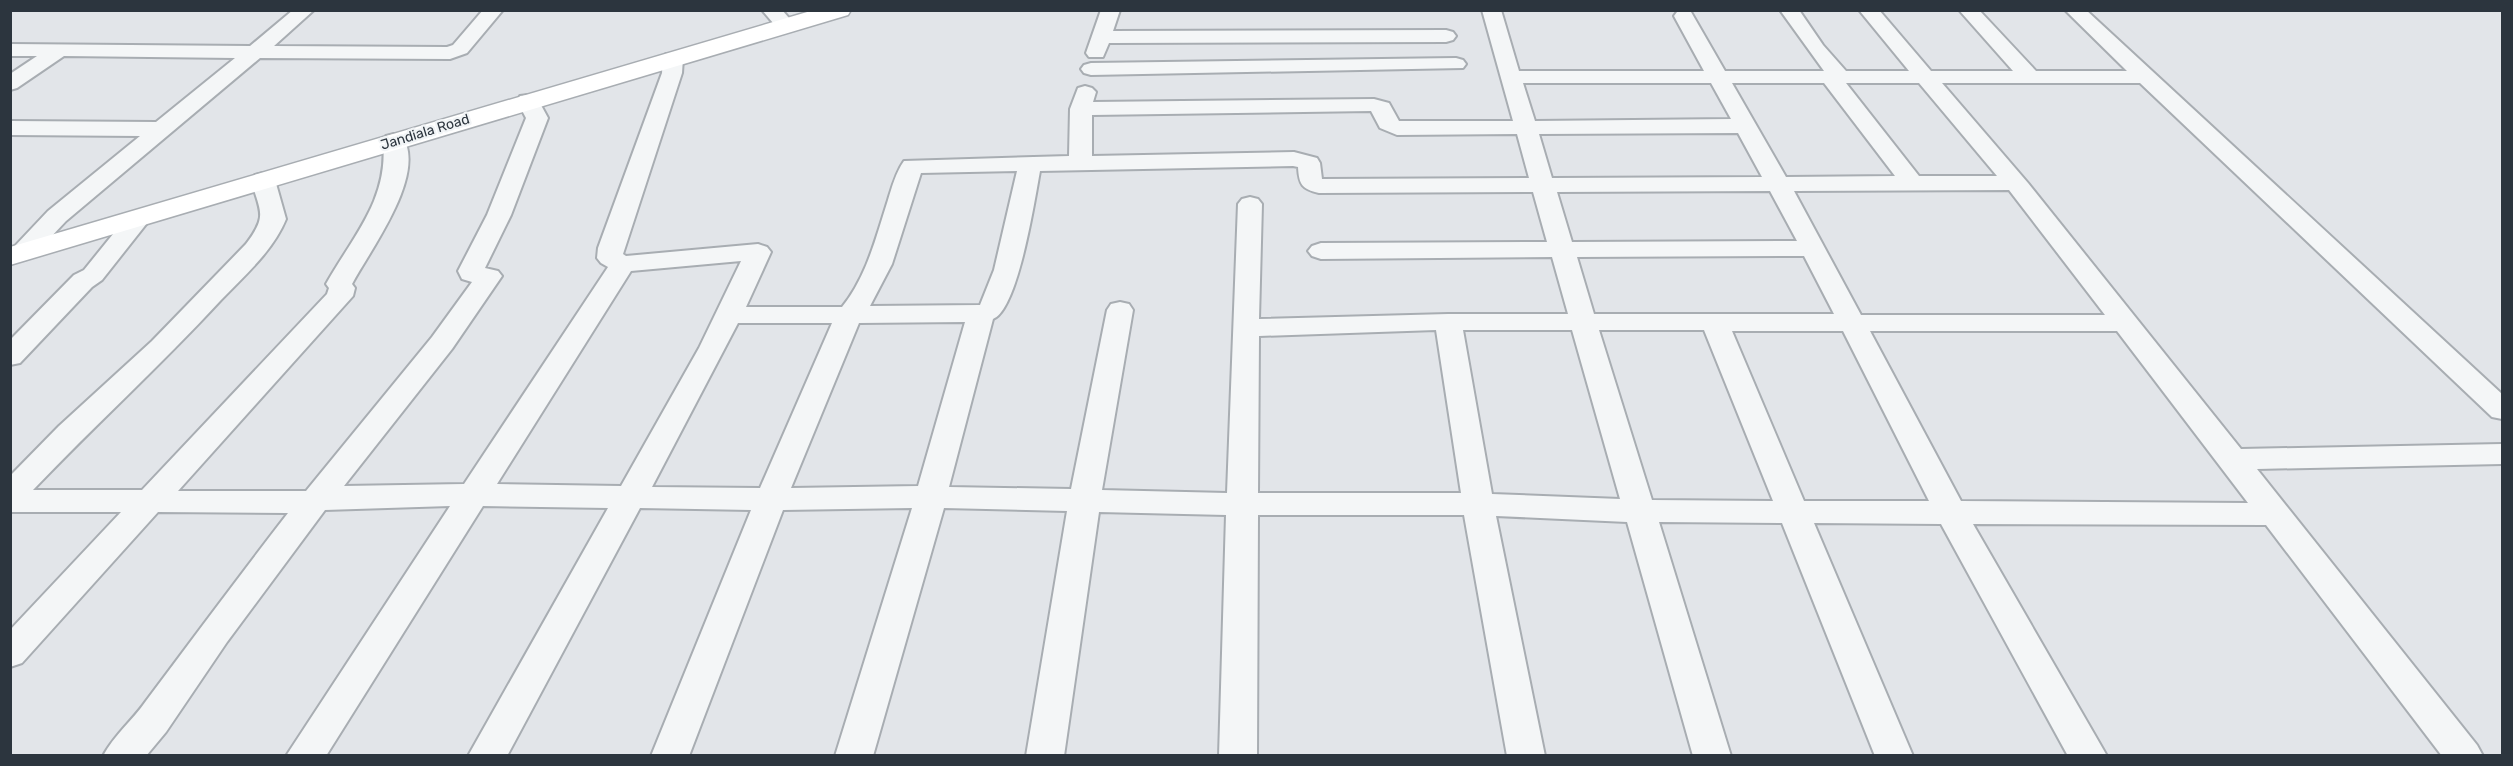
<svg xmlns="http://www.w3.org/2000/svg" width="2513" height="766" font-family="Rubik,sans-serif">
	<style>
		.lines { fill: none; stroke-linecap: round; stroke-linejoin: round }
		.street-casing { stroke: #a8adb2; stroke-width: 4 }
		.secondary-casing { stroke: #a8adb2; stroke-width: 3 }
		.street { fill: #f4f6f7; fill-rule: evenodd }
		.secondary { fill: #fff; fill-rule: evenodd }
		.labels { text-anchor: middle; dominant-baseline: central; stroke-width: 4.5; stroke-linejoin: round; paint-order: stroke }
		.far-street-label { font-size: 14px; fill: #2c353e; stroke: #f1f4f6 }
	</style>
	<rect width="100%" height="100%" fill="#e2e5e9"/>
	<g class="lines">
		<defs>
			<path id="street" d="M 293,10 L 314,10 L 274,46 L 447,47 L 453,45 L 483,10 L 503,10 L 467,53 L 450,59 L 260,58 L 66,221 L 32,257 L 23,260 L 14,257 L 10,252 L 14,247 L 48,211 L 140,136 L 10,135 L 10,121 L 156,122 L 235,58 L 64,56 L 17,88 L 10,90 L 10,74 L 37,56 L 10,56 L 10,44 L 250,46 Z
				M 762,10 L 782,10 L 796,26 L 793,30 L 779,30 Z
				M 1101,10 L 1120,10 L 1113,31 L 1446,30 L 1453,32 L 1456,36 L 1453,40 L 1446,42 L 1109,43 L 1103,57 L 1089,57 L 1086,53 Z
				M 1482,10 L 1501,10 L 1519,71 L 1704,71 L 1674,16 L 1677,12 L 1691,12 L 1725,71 L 1824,71 L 1780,10 L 1799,10 L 1823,45 L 1846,71 L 1909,71 L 1859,10 L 1879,10 L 1931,71 L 2013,71 L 1959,10 L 1979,10 L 2036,71 L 2127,71 L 2065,10 L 2086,10 L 2502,394 L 2502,419 L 2492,417 L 2140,83 L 1942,83 L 2028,183 L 2241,449 L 2502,444 L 2502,464 L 2257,469 L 2477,745 L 2483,756 L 2442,756 L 2266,525 L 1973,524 L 2107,756 L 2068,756 L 1941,524 L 1814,523 L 1913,756 L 1875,756 L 1782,523 L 1659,522 L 1731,756 L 1693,756 L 1627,522 L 1496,516 L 1545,756 L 1507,756 L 1464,515 L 1258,515 L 1257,756 L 1219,756 L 1226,515 L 1099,512 L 1064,756 L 1026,756 L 1067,511 L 944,508 L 873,756 L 835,756 L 912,508 L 783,510 L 689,756 L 651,756 L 751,510 L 640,508 L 507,756 L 468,756 L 608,508 L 483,506 L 326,756 L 286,756 L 450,506 L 325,510 L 227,642 L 166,732 L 146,756 L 103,756 C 114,735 133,720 146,701 C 193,638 240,575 288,513 L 158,512 L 22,663 L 10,667 L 10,630 L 121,512 L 10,512 L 10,476 L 59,426 L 152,341 L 246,244 C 268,215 260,212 251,180 L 255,175 L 263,173 L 271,175 L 275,180 L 286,219 C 273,251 244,276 220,301 C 160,366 94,426 33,490 L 142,490 L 327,294 L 329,288 L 326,284 C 353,236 389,199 383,141 L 386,136 L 394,134 L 402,136 C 428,174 370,250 352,284 L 355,288 L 353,296 L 178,491 L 306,491 L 432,337 L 472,282 L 462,279 L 458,271 L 487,215 L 526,118 L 517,101 L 520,96 L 528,95 L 536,96 L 548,118 L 511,215 L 485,268 L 498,271 L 502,276 L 452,349 L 344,486 L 464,484 L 608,267 L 601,263 L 597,258 L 598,248 L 662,73 L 663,58 L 666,54 L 680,54 L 683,58 L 682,73 L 623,254 L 626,256 L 758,244 L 767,247 L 771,252 L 746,307 L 842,307 C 867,276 876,237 888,200 C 892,187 896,172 904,161 L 1069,156 L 1070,109 L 1078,88 L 1085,86 L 1092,88 L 1096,92 L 1093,102 L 1374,99 L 1389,103 L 1399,121 L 1513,121 ZM 1523,83 L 1711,83 L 1731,119 L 1535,121 ZM 1732,83 L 1824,83 L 1895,176 L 1786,177 ZM 1846,83 L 1919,83 L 1997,176 L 1919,176 ZM 1371,111 L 1380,128 L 1397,135 L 1517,134 L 1529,178 L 1322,179 L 1320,163 L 1317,158 L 1294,152 L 1092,156 L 1092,115 ZM 1738,133 L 1762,177 L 1552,178 L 1539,134 ZM 1293,166 L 1298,167 C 1299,185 1302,189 1319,193 L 1533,192 L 1547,242 L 1321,243 L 1312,246 L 1308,251 L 1312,256 L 1321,259 L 1552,257 L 1568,314 L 1448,314 L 1259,319 L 1262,204 L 1258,199 L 1250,197 L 1242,199 L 1238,204 L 1227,493 L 1102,490 L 1133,310 L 1129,304 L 1120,302 L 1111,304 L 1107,310 L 1071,489 L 949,487 L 993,319 C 1018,310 1035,198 1040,171 ZM 1017,171 L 994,270 L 980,305 L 870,306 L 892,264 L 921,173 ZM 2009,190 L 2105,315 L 1861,315 L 1794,191 ZM 1770,191 L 1797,241 L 1572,242 L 1557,192 ZM 1804,256 L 1834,314 L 1594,314 L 1577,257 ZM 741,261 L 699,348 L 621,486 L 497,484 L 631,271 ZM 965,322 L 918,486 L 791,488 L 859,323 ZM 738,323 L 832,323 L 760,488 L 652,487 ZM 1436,330 L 1461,493 L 1258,493 L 1259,336 ZM 1463,330 L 1572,330 L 1620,499 L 1492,494 ZM 1599,330 L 1704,330 L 1773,501 L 1652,500 ZM 1732,331 L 1843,331 L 1929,501 L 1804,501 ZM 1870,331 L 2117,331 L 2248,503 L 1961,501 Z
				M 1456,58 L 1463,60 L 1466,64 L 1463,68 L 1091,75 L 1084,73 L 1081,69 L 1084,65 L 1091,63 Z
				M 139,211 L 148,213 L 151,218 L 102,280 L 92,287 L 20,363 L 10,365 L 10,340 L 74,275 L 84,270 L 130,213 Z"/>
			<path id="secondary" d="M 814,10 L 851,10 L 848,15 L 10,265 L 10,247 Z"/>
		</defs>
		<use href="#street" class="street-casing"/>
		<use href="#secondary" class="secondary-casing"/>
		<use href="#street" class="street"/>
		<use href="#secondary" class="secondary"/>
	</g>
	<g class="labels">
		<g class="far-street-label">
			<text transform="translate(425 132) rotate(-17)">Jandiala Road</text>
		</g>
	</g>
	<rect width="2513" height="766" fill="none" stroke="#2c353e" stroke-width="24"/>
</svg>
